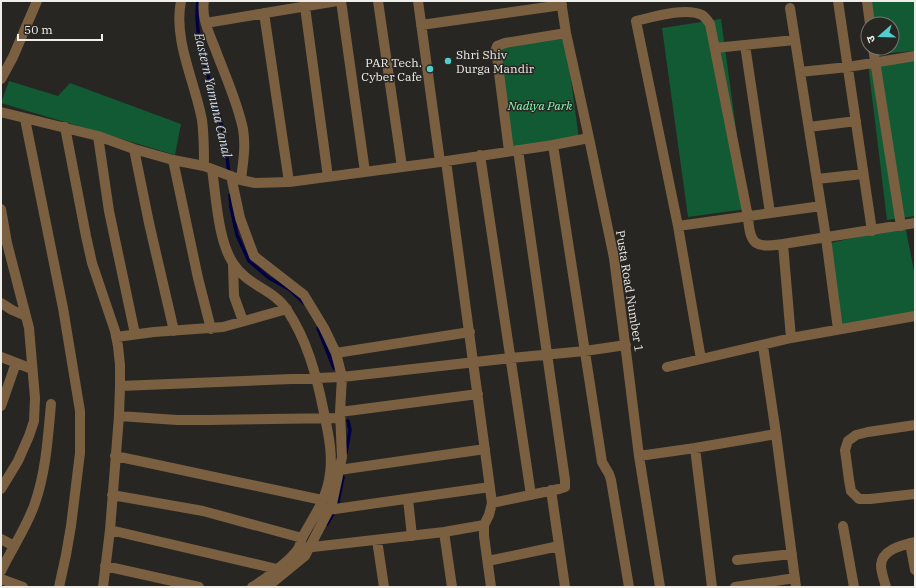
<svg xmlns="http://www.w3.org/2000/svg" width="916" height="588" font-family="'IBM Plex Serif','Noto Sans Devanagari',serif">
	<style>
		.green { fill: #115a34 }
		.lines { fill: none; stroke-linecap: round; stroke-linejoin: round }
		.stream { stroke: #000043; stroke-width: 3.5 }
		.minor { stroke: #7a6041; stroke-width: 10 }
		.poi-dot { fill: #52cdcd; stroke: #282622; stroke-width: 1.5 }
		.labels { text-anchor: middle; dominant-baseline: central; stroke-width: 3; stroke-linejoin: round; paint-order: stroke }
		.poi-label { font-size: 12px; fill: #efedea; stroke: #282622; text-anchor: start }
		.park-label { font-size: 12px; font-style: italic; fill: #81feb3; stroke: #282622 }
		.street-label { font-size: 12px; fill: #efedea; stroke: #282622 }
		.water-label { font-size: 13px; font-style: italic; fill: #d1ddf1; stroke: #282622 }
	</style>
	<rect width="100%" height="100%" fill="#282622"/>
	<path class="green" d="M 869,1 L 915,1 L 915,51 L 876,54 L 875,48 L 892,48 L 892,24 L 872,24 Z
		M 721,19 L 747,209 L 688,217 L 662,28 Z
		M 565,36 L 579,139 L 509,151 L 501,44 Z
		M 915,56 L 915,216 L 887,220 L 868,64 Z
		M 9,81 L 58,96 L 70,83 L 181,124 L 175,155 L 1,103 Z
		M 905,225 L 915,276 L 915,316 L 838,329 L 827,244 Z"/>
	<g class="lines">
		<path class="stream" d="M 198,1 C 193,39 210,78 219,114 C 224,134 227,154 229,174
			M 230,195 L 231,207 L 237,235 L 249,261 L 269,278 L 289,289 L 304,303
			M 318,328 L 334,368
			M 346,453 L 350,430 L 348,421
			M 327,524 L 337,507 L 343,477"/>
		<path class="minor" d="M 181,1 C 173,40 195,82 202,120 C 204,135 204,151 204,166
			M 204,1 C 201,18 210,35 216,51 C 225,75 238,104 243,129 C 246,147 243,162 241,180
			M 341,1 L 365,172
			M 378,1 L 402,167
			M 418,1 L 440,162
			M 561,1 L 566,33 L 589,138 L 614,258 L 627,359 L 639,456 L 660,587
			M 838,1 L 872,231
			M 867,1 L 870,24
			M 305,7 L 328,177
			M 790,8 L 826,238 L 838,329
			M 264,13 L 289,182
			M 206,23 L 337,1
			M 421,25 L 562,5
			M 745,45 L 770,213
			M 715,48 L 795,40
			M 873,48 L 901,226
			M 800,72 L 848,67 L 915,56
			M 1,79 L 13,57 L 37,1
			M 1,112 L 98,136 L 134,149 L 173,160 L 204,166 L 241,180 L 255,183 L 289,182 L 440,162 L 553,145 L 589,138
			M 25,119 L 63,308 L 80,411 L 80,453 L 71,526 L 66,555 L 59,587
			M 65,127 L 86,236 L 92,263 L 115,331 L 118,346 L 120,365 L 120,386 L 119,416 L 110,530 L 103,587
			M 809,127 L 856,121
			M 98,136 L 109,211 L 135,334
			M 553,145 L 602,462 L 609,474 L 611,480 L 629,587
			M 134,149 L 149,223 L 174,331
			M 509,151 L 496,49 L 497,46 L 505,43 L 566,33
			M 480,155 L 531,495
			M 173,160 L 198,278 L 211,329
			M 446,161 L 492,503 L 489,515 L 484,525 L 484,536 L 491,587
			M 212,169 C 216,196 218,241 233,263 C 247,286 274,289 287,310 C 307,340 316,374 323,408 C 328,432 334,456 329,480 C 325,502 312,519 302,538 C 301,541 300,546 298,549 C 290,561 264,580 252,587
			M 231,176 L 240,218 L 254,256 L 304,295 L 324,328 L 336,353 L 342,377 L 340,412 L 342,457 L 332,504 L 305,556 L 267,587
			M 817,179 L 863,174
			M 1,209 L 7,243 L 29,328 L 35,398 L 34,421 L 29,436 L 18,461 L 1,489
			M 678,226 L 821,206
			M 233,264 L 234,296 L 243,321
			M 1,303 L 12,310 L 26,316
			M 116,337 L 154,332 L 223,327 L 287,309
			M 791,338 L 783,244 L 915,223
			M 763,346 L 776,434
			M 336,353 L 470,332
			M 1,357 L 32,369
			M 701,359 L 678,226 L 636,21 C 653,17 686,7 702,15 C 705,17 708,21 710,24 L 748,217 C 750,246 756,248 783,244
			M 667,367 L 791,338 L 915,316
			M 120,386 L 342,377 L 511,358 L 585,351 L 626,345
			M 1,406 L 16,363
			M 340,412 L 478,394
			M 119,416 L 177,420 L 207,420 L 340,418
			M 915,425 L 868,432 L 856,435 L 848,441 L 845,450 L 849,480 L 851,491 L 859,499 L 870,499 L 915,494
			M 695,448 L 712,587
			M 115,456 L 144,462 L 322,500
			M 639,456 L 695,448 L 776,434 L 796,587
			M 339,470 L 485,449
			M 551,490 L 565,587
			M 112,495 L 203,511 L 302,538
			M 408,499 L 412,536
			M 492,503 L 559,489 L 565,487 L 565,480 L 518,150
			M 328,510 L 490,487
			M 843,526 L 854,587
			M 110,530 L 277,569
			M 444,532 L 452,587
			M 1,539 L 14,546
			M 377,540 L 384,587
			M 910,543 L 915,570
			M 304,548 L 444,532 L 484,525
			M 737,560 L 792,554
			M 488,561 L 559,546
			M 105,566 L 199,587
			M 1,571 C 12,548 27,527 35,503 C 46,471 48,437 51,404
			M 1,579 L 23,587
			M 735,587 L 795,578
			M 886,587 C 884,580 881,572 881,565 C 882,549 903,545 915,542"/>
	</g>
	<g class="poi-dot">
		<circle cx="448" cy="61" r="4"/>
		<circle cx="430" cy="69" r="4"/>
	</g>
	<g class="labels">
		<g class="poi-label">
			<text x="456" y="54">Shri Shiv<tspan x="456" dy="14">Durga Mandir</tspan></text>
			<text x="422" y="62" text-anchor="end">PAR Tech.<tspan x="422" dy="14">Cyber Cafe</tspan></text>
		</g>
		<g class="park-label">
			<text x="540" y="105">Nadiya Park</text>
		</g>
		<g class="street-label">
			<text transform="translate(630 291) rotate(81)">Pusta Road Number 1</text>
		</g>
		<g class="water-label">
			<text transform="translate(213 95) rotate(77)">Eastern Yamuna Canal</text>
		</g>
	</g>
	<rect width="916" height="588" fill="none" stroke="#efedea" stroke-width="4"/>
	<g transform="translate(880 36) rotate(250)"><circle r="19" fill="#282622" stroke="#787672"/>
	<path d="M0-3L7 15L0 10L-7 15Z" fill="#52cdcd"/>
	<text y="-6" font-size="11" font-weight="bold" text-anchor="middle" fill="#efedea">उ</text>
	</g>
	<path d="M18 34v6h84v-6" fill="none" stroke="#efedea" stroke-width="2"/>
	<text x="24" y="34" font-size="12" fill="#efedea" stroke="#282622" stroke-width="3" paint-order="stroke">50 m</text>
</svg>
